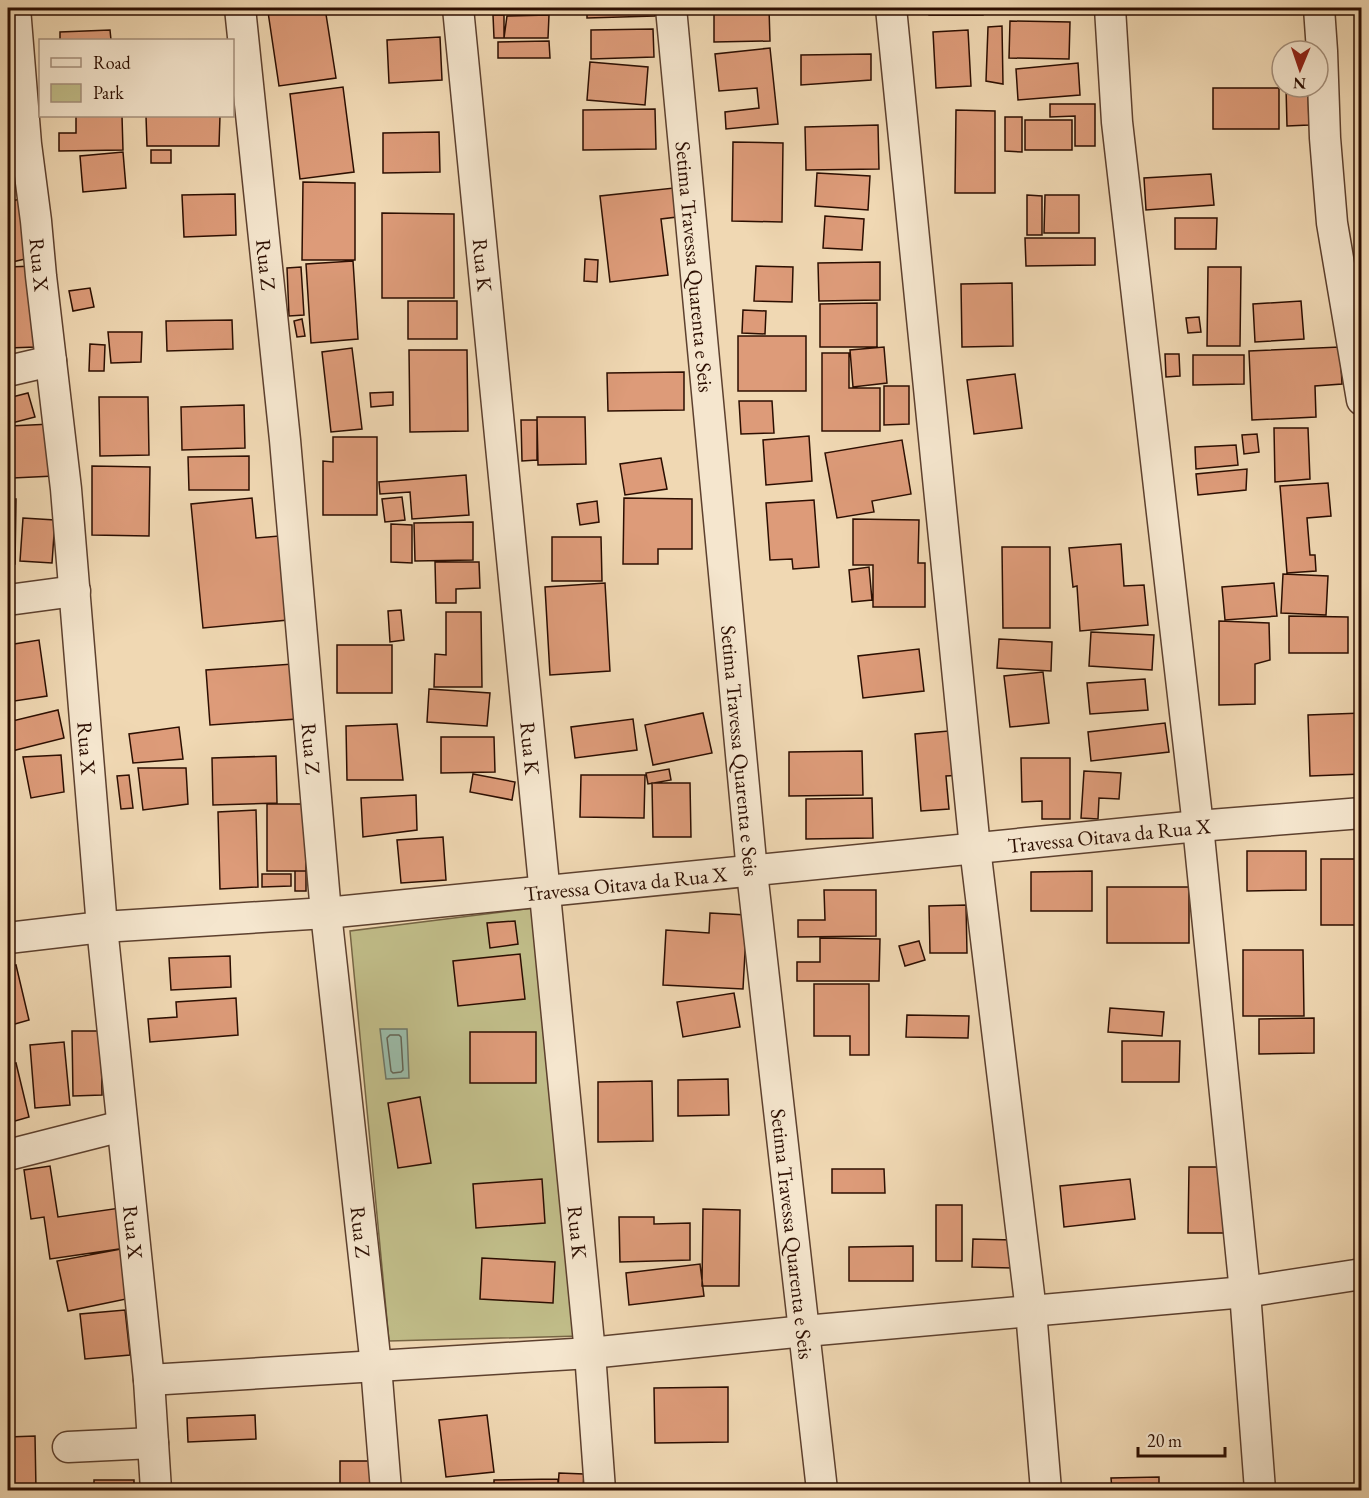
<svg xmlns="http://www.w3.org/2000/svg" width="1369" height="1498" font-family="'EB Garamond',serif">
	<style>
		.green { fill: #c0bc88; stroke: #766544; stroke-width: 1.5 }
		.water { fill: #9bbba8; stroke: #6f7665; stroke-width: 1.5 }
		.lines { fill: none; stroke-linecap: round; stroke-linejoin: round }
		.shore { stroke: #646454; stroke-width: 1.5 }
		.building { fill: #dd9b79; stroke: #2c0e01; stroke-width: 1.5 }
		.street-casing { stroke: #5d402e; stroke-width: 33 }
		.street { stroke: #f5e6ce; stroke-width: 30 }
		.labels { text-anchor: middle; dominant-baseline: central; stroke-width: 6; stroke-linejoin: round; paint-order: stroke }
		.street-label { font-size: 21px; fill: #2c0e01; stroke: #f5e6ce }
	</style>
	<rect width="100%" height="100%" fill="#f0d8b3"/>
	<filter id="stains"><feTurbulence type="fractalNoise" baseFrequency=".00333" numOctaves="4"/><feColorMatrix values="0 0 0 0 .2 0 0 0 0 .09 0 0 0 0 .02 0 0 0 .5 -.17"/></filter>
	<radialGradient id="worn" r=".72"><stop offset=".6" stop-color="#630" stop-opacity="0"/><stop offset="1" stop-color="#630" stop-opacity=".3"/></radialGradient>
	<path class="green" d="M 533,908 L 580,1336 L 389,1341 L 350,931 Z"/>
	<path class="water" d="M 380,1029 L 407,1029 L 409,1078 L 386,1079 Z"/>
	<g class="lines">
		<path class="shore" d="M 390,1035 L 399,1035 L 401,1037 L 403,1070 L 401,1072 L 393,1073 L 391,1071 L 387,1038 Z"/>
	</g>
	<path class="building" d="M 298,8 L 325,8 L 336,78 L 279,86 L 268,12 Z
		M 479,8 L 515,8 L 515,10 L 479,12 Z
		M 587,8 L 655,8 L 655,16 L 587,18 Z
		M 714,8 L 769,8 L 770,41 L 714,42 Z
		M 929,8 L 982,8 L 983,15 L 929,15 Z
		M 493,15 L 504,15 L 504,38 L 494,38 Z
		M 549,15 L 548,38 L 504,38 L 507,16 Z
		M 1010,21 L 1070,22 L 1069,59 L 1009,58 Z
		M 1002,26 L 1003,84 L 986,81 L 988,27 Z
		M 653,29 L 654,57 L 591,59 L 591,30 Z
		M 110,30 L 111,40 L 60,40 L 60,32 Z
		M 968,30 L 971,86 L 936,88 L 933,32 Z
		M 440,37 L 442,80 L 389,83 L 387,40 Z
		M 549,41 L 550,58 L 498,58 L 498,42 Z
		M 770,48 L 778,124 L 726,129 L 725,112 L 759,108 L 757,88 L 719,91 L 715,54 Z
		M 871,54 L 871,80 L 801,85 L 801,55 Z
		M 590,62 L 648,67 L 645,105 L 587,100 Z
		M 1078,63 L 1080,95 L 1018,100 L 1016,69 Z
		M 343,87 L 354,172 L 300,179 L 290,94 Z
		M 1286,87 L 1308,87 L 1309,125 L 1287,126 Z
		M 1213,88 L 1279,88 L 1279,129 L 1213,129 Z
		M 1050,104 L 1095,104 L 1095,146 L 1075,146 L 1075,116 L 1050,117 Z
		M 655,109 L 656,149 L 583,150 L 583,110 Z
		M 956,110 L 995,111 L 995,193 L 955,193 Z
		M 76,116 L 122,116 L 123,150 L 59,151 L 59,133 L 76,133 Z
		M 146,116 L 220,116 L 219,146 L 147,146 Z
		M 1005,117 L 1022,117 L 1022,152 L 1005,151 Z
		M 1025,120 L 1072,120 L 1072,150 L 1025,150 Z
		M 878,125 L 879,169 L 806,170 L 805,127 Z
		M 439,132 L 440,172 L 383,173 L 383,133 Z
		M 733,142 L 783,143 L 782,222 L 732,221 Z
		M 151,150 L 171,150 L 171,163 L 151,163 Z
		M 123,152 L 126,188 L 83,192 L 80,156 Z
		M 817,173 L 870,176 L 868,210 L 815,206 Z
		M 1211,174 L 1214,205 L 1146,210 L 1144,178 Z
		M 303,182 L 355,183 L 355,260 L 302,260 Z
		M 674,188 L 677,217 L 661,219 L 668,275 L 610,282 L 600,196 Z
		M 235,194 L 236,235 L 184,237 L 182,195 Z
		M 1027,195 L 1042,196 L 1042,235 L 1027,235 Z
		M 1045,195 L 1079,195 L 1079,233 L 1044,233 Z
		M 24,198 L 38,256 L 8,263 L 8,202 Z
		M 382,213 L 454,214 L 454,298 L 382,298 Z
		M 825,216 L 864,219 L 862,250 L 823,248 Z
		M 1175,218 L 1217,218 L 1216,249 L 1175,249 Z
		M 1025,238 L 1095,238 L 1095,265 L 1026,266 Z
		M 585,259 L 598,260 L 597,282 L 584,281 Z
		M 353,261 L 358,339 L 311,343 L 306,264 Z
		M 880,262 L 880,300 L 819,301 L 818,263 Z
		M 34,266 L 36,347 L 8,348 L 8,267 Z
		M 756,266 L 793,267 L 792,302 L 754,301 Z
		M 301,267 L 304,315 L 289,316 L 287,268 Z
		M 1208,267 L 1241,267 L 1240,346 L 1207,346 Z
		M 1012,283 L 1013,346 L 962,347 L 961,284 Z
		M 90,288 L 94,307 L 73,311 L 69,291 Z
		M 408,301 L 457,301 L 457,339 L 408,339 Z
		M 1301,301 L 1304,339 L 1255,342 L 1253,304 Z
		M 877,303 L 877,347 L 820,347 L 820,304 Z
		M 743,310 L 766,311 L 765,334 L 742,333 Z
		M 1199,317 L 1201,332 L 1188,333 L 1186,318 Z
		M 302,319 L 305,336 L 297,337 L 294,321 Z
		M 232,320 L 233,349 L 167,351 L 166,321 Z
		M 108,332 L 142,332 L 141,362 L 111,363 Z
		M 738,336 L 806,336 L 806,391 L 738,391 Z
		M 90,344 L 105,345 L 104,371 L 89,371 Z
		M 884,347 L 887,383 L 853,387 L 850,350 Z
		M 1340,347 L 1342,384 L 1315,386 L 1316,417 L 1252,420 L 1249,351 Z
		M 352,348 L 362,429 L 331,432 L 322,352 Z
		M 409,350 L 467,350 L 468,431 L 410,432 Z
		M 822,353 L 849,353 L 849,388 L 880,388 L 880,431 L 822,431 Z
		M 1165,354 L 1179,354 L 1180,376 L 1166,377 Z
		M 1193,355 L 1244,355 L 1244,384 L 1193,385 Z
		M 684,372 L 684,410 L 608,411 L 607,373 Z
		M 1015,374 L 1022,428 L 974,434 L 967,380 Z
		M 884,386 L 909,386 L 909,424 L 884,425 Z
		M 393,392 L 393,405 L 371,407 L 370,393 Z
		M 28,393 L 35,417 L 8,424 L 8,398 Z
		M 99,397 L 148,397 L 149,455 L 100,456 Z
		M 739,401 L 772,401 L 774,433 L 741,434 Z
		M 244,405 L 245,448 L 182,450 L 181,407 Z
		M 537,417 L 585,417 L 586,464 L 538,465 Z
		M 521,420 L 537,420 L 537,460 L 522,461 Z
		M 51,424 L 54,476 L 13,478 L 10,426 Z
		M 1274,428 L 1308,428 L 1310,479 L 1275,482 Z
		M 1257,434 L 1259,452 L 1244,454 L 1242,435 Z
		M 809,436 L 812,481 L 766,485 L 763,440 Z
		M 333,437 L 377,437 L 377,515 L 323,515 L 323,461 L 333,462 Z
		M 902,440 L 911,494 L 872,501 L 874,512 L 837,518 L 825,453 Z
		M 1236,445 L 1238,465 L 1196,469 L 1195,447 Z
		M 249,456 L 249,490 L 189,490 L 188,457 Z
		M 661,458 L 667,489 L 625,495 L 620,464 Z
		M 92,466 L 150,467 L 149,536 L 92,535 Z
		M 1247,469 L 1246,490 L 1198,495 L 1196,474 Z
		M 466,475 L 469,515 L 412,519 L 410,492 L 380,494 L 379,482 Z
		M 1328,483 L 1331,516 L 1307,518 L 1310,555 L 1315,555 L 1316,571 L 1287,573 L 1280,486 Z
		M 402,497 L 405,520 L 385,522 L 382,499 Z
		M 252,498 L 256,538 L 279,536 L 288,620 L 203,628 L 191,504 Z
		M 624,498 L 692,499 L 692,549 L 658,549 L 658,564 L 623,564 Z
		M 8,499 L 16,499 L 15,564 L 8,564 Z
		M 814,500 L 819,567 L 793,569 L 792,559 L 770,560 L 766,503 Z
		M 597,501 L 599,522 L 580,525 L 577,504 Z
		M 23,518 L 55,520 L 52,563 L 20,561 Z
		M 853,519 L 919,520 L 918,563 L 925,563 L 925,607 L 873,607 L 873,565 L 853,565 Z
		M 473,522 L 473,560 L 415,561 L 414,523 Z
		M 391,524 L 412,525 L 412,563 L 391,562 Z
		M 552,537 L 601,537 L 602,581 L 552,581 Z
		M 1121,544 L 1124,586 L 1144,585 L 1148,625 L 1080,631 L 1077,586 L 1073,587 L 1069,548 Z
		M 1002,547 L 1050,547 L 1050,628 L 1003,628 Z
		M 435,562 L 479,562 L 480,588 L 456,589 L 456,603 L 436,603 Z
		M 869,567 L 872,600 L 852,602 L 849,570 Z
		M 1283,574 L 1328,576 L 1326,615 L 1281,613 Z
		M 605,583 L 610,671 L 550,675 L 545,587 Z
		M 1274,583 L 1277,616 L 1225,620 L 1222,587 Z
		M 401,610 L 404,640 L 390,642 L 388,611 Z
		M 446,612 L 481,612 L 482,687 L 434,687 L 435,654 L 446,655 Z
		M 1289,616 L 1348,617 L 1348,653 L 1289,653 Z
		M 1219,621 L 1269,623 L 1270,660 L 1255,664 L 1255,704 L 1219,705 Z
		M 1091,632 L 1154,635 L 1152,670 L 1089,666 Z
		M 999,639 L 1052,642 L 1051,671 L 997,668 Z
		M 39,640 L 47,696 L 8,702 L 8,645 Z
		M 337,645 L 392,645 L 392,693 L 337,693 Z
		M 919,649 L 924,691 L 863,698 L 858,656 Z
		M 293,664 L 297,719 L 210,725 L 206,670 Z
		M 1043,672 L 1049,723 L 1010,727 L 1004,676 Z
		M 1145,679 L 1148,710 L 1090,714 L 1087,683 Z
		M 429,689 L 490,693 L 487,726 L 427,722 Z
		M 58,710 L 64,738 L 8,752 L 8,722 Z
		M 703,713 L 712,753 L 653,765 L 645,725 Z
		M 1362,713 L 1362,774 L 1310,776 L 1308,715 Z
		M 633,719 L 637,750 L 575,758 L 571,727 Z
		M 1165,723 L 1169,752 L 1091,761 L 1088,732 Z
		M 397,724 L 403,780 L 347,780 L 346,726 Z
		M 179,727 L 183,759 L 133,763 L 129,734 Z
		M 960,730 L 963,775 L 946,776 L 949,809 L 921,811 L 915,734 Z
		M 441,737 L 494,737 L 495,772 L 441,773 Z
		M 862,751 L 863,795 L 789,796 L 789,752 Z
		M 61,755 L 64,792 L 31,798 L 23,757 Z
		M 276,756 L 277,803 L 213,805 L 212,758 Z
		M 1021,758 L 1070,758 L 1070,819 L 1042,819 L 1042,801 L 1022,802 Z
		M 138,768 L 186,768 L 188,804 L 143,810 Z
		M 669,769 L 671,780 L 648,784 L 646,773 Z
		M 1084,771 L 1121,773 L 1119,799 L 1099,798 L 1098,819 L 1081,818 Z
		M 473,774 L 515,782 L 512,800 L 470,792 Z
		M 129,775 L 133,808 L 121,809 L 117,776 Z
		M 581,775 L 645,775 L 644,818 L 580,817 Z
		M 652,783 L 690,783 L 691,837 L 653,837 Z
		M 416,795 L 417,830 L 363,837 L 361,798 Z
		M 872,798 L 873,838 L 806,839 L 806,799 Z
		M 267,804 L 306,804 L 306,871 L 267,871 Z
		M 256,810 L 258,887 L 220,889 L 218,812 Z
		M 443,837 L 446,880 L 401,883 L 397,840 Z
		M 1247,851 L 1306,851 L 1306,890 L 1247,891 Z
		M 1321,859 L 1360,859 L 1360,925 L 1321,925 Z
		M 295,871 L 306,871 L 306,891 L 295,891 Z
		M 1092,871 L 1092,911 L 1031,911 L 1031,872 Z
		M 262,874 L 291,874 L 291,886 L 262,887 Z
		M 1107,887 L 1189,887 L 1189,943 L 1107,943 Z
		M 824,890 L 876,890 L 876,936 L 798,937 L 798,920 L 825,920 Z
		M 966,905 L 967,953 L 930,953 L 929,906 Z
		M 710,913 L 747,915 L 743,989 L 663,985 L 666,930 L 709,933 Z
		M 515,921 L 518,944 L 490,948 L 487,923 Z
		M 820,938 L 880,939 L 879,981 L 797,981 L 797,962 L 820,962 Z
		M 919,941 L 925,960 L 905,966 L 899,946 Z
		M 1243,950 L 1303,950 L 1304,1016 L 1243,1016 Z
		M 520,954 L 525,999 L 458,1006 L 453,961 Z
		M 230,956 L 231,987 L 171,990 L 169,958 Z
		M 16,965 L 29,1020 L 8,1026 L 8,967 Z
		M 814,984 L 869,984 L 869,1055 L 850,1055 L 850,1036 L 814,1036 Z
		M 734,993 L 740,1027 L 683,1037 L 677,1002 Z
		M 236,998 L 238,1035 L 150,1042 L 148,1019 L 177,1017 L 176,1002 Z
		M 1110,1008 L 1164,1012 L 1162,1036 L 1108,1032 Z
		M 907,1015 L 969,1016 L 968,1038 L 906,1037 Z
		M 1314,1018 L 1314,1053 L 1259,1054 L 1259,1019 Z
		M 72,1031 L 101,1031 L 102,1095 L 73,1096 Z
		M 470,1032 L 536,1032 L 536,1083 L 470,1083 Z
		M 1122,1041 L 1180,1041 L 1179,1082 L 1122,1082 Z
		M 64,1042 L 70,1105 L 35,1108 L 30,1045 Z
		M 16,1063 L 29,1117 L 8,1123 L 8,1065 Z
		M 728,1079 L 729,1115 L 678,1116 L 678,1080 Z
		M 652,1081 L 653,1141 L 598,1142 L 598,1082 Z
		M 420,1097 L 431,1163 L 398,1168 L 388,1103 Z
		M 50,1166 L 58,1217 L 120,1208 L 126,1248 L 50,1259 L 44,1217 L 31,1219 L 24,1170 Z
		M 1189,1167 L 1226,1167 L 1226,1233 L 1188,1233 Z
		M 832,1169 L 884,1169 L 885,1193 L 832,1193 Z
		M 542,1179 L 545,1223 L 476,1228 L 473,1184 Z
		M 1130,1179 L 1135,1219 L 1064,1227 L 1060,1186 Z
		M 936,1205 L 962,1205 L 962,1261 L 936,1261 Z
		M 703,1209 L 740,1210 L 739,1286 L 702,1286 Z
		M 619,1217 L 654,1217 L 654,1224 L 690,1223 L 690,1260 L 620,1262 Z
		M 973,1239 L 1013,1240 L 1012,1268 L 972,1267 Z
		M 913,1246 L 913,1281 L 849,1281 L 849,1247 Z
		M 121,1249 L 131,1298 L 68,1311 L 57,1261 Z
		M 482,1258 L 555,1262 L 553,1303 L 480,1299 Z
		M 700,1264 L 704,1296 L 629,1305 L 626,1273 Z
		M 125,1310 L 130,1355 L 85,1359 L 80,1314 Z
		M 728,1387 L 728,1442 L 655,1443 L 654,1388 Z
		M 255,1415 L 256,1439 L 188,1442 L 187,1418 Z
		M 487,1415 L 494,1472 L 446,1477 L 439,1420 Z
		M 35,1436 L 36,1490 L 8,1490 L 8,1437 Z
		M 340,1461 L 380,1461 L 379,1490 L 340,1490 Z
		M 559,1473 L 584,1474 L 583,1490 L 558,1490 Z
		M 1159,1477 L 1159,1490 L 1112,1490 L 1111,1478 Z
		M 558,1479 L 558,1490 L 494,1490 L 494,1480 Z
		M 94,1480 L 134,1480 L 134,1490 L 94,1490 Z"/>
	<g class="lines">
		<defs>
			<g id="street">
				<path id="s1" d="M 15,8 L 26,144 L 36,221 L 41,276 L 66,489 L 102,927 L 149,1380 L 156,1490"/>
				<path id="s2" d="M 240,8 L 285,440 L 326,913 L 376,1366 L 386,1490"/>
				<path id="s3" d="M 458,8 L 590,1353 L 600,1490"/>
				<path id="s4" d="M 671,8 L 752,872 L 822,1490"/>
				<path d="M 891,8 L 975,848 L 1031,1311 L 1046,1490"/>
				<path d="M 1110,8 L 1117,122 L 1198,826 L 1245,1292 L 1260,1490"/>
				<path d="M 1319,8 L 1322,51 L 1325,138 L 1332,223 L 1362,400"/>
				<path d="M 8,371 L 51,361"/>
				<path d="M 8,600 L 75,591"/>
				<path id="s5" d="M 8,938 L 102,927 L 326,913 L 1198,826 L 1362,813"/>
				<path d="M 8,1155 L 122,1126"/>
				<path d="M 149,1380 L 590,1353 L 805,1331 L 1245,1292 L 1362,1274"/>
				<path d="M 68,1447 L 153,1443"/>
			</g>
		</defs>
		<use href="#street" class="street-casing"/>
		<use href="#street" class="street"/>
	</g>
	<g class="labels">
		<g class="street-label">
			<text stroke="none"><textPath href="#s1" startOffset="258">Rua X</textPath></text>
			<text stroke="none"><textPath href="#s2" startOffset="258">Rua Z</textPath></text>
			<text stroke="none"><textPath href="#s3" startOffset="258">Rua K</textPath></text>
			<text stroke="none"><textPath href="#s4" startOffset="260">Setima Travessa Quarenta e Seis</textPath></text>
			<text stroke="none"><textPath href="#s1" startOffset="744">Rua X</textPath></text>
			<text stroke="none"><textPath href="#s2" startOffset="744">Rua Z</textPath></text>
			<text stroke="none"><textPath href="#s3" startOffset="744">Rua K</textPath></text>
			<text stroke="none"><textPath href="#s4" startOffset="746">Setima Travessa Quarenta e Seis</textPath></text>
			<text stroke="none"><textPath href="#s5" startOffset="1106">Travessa Oitava da Rua X</textPath></text>
			<text stroke="none"><textPath href="#s5" startOffset="620">Travessa Oitava da Rua X</textPath></text>
			<text stroke="none"><textPath href="#s1" startOffset="1230">Rua X</textPath></text>
			<text stroke="none"><textPath href="#s2" startOffset="1230">Rua Z</textPath></text>
			<text stroke="none"><textPath href="#s3" startOffset="1230">Rua K</textPath></text>
			<text stroke="none"><textPath href="#s4" startOffset="1232">Setima Travessa Quarenta e Seis</textPath></text>
		</g>
	</g>
	<rect width="1369" height="1498" fill="none" stroke="#f0d8b3" stroke-width="30"/>
	<rect x="9" y="9" width="1351" height="1480" fill="none" stroke="#2c0e01" stroke-width="3"/>
	<rect x="15" y="15" width="1339" height="1468" fill="none" stroke="#2c0e01" stroke-width="1.5"/>
	<rect x="39" y="39" width="195" height="78" fill="#f5e6ce" stroke="#a5907c" stroke-width="1.5"/>
	<rect x="51" y="58" width="30" height="9" fill="#f5e6ce" stroke="#a5907c" stroke-width="1.5"/>
	<text x="93" y="69" font-size="18" fill="#2c0e01">Road</text>
	<rect x="51" y="84" width="30" height="18" fill="#c0bc88" stroke="#a5907c" stroke-width="1.5"/>
	<text x="93" y="99" font-size="18" fill="#2c0e01">Park</text>
	<g transform="translate(1300 69) rotate(182)"><circle r="28" fill="#f5e6ce" stroke="#a5907c" stroke-width="1.5"/>
	<path d="M0-4.5L10 22L0 15L-10 22Z" fill="#8f2418"/>
	<text y="-9" font-size="16" font-weight="bold" text-anchor="middle" fill="#2c0e01">N</text>
	</g>
	<path d="M1138 1447v9h87v-9" fill="none" stroke="#2c0e01" stroke-width="3"/>
	<text x="1147" y="1447" font-size="18" fill="#2c0e01" stroke="#f5e6ce" stroke-width="4.5" paint-order="stroke">20 m</text>
	<rect width="100%" height="100%" filter="url(#stains)"/>
	<rect width="100%" height="100%" fill="url(#worn)"/>
</svg>
